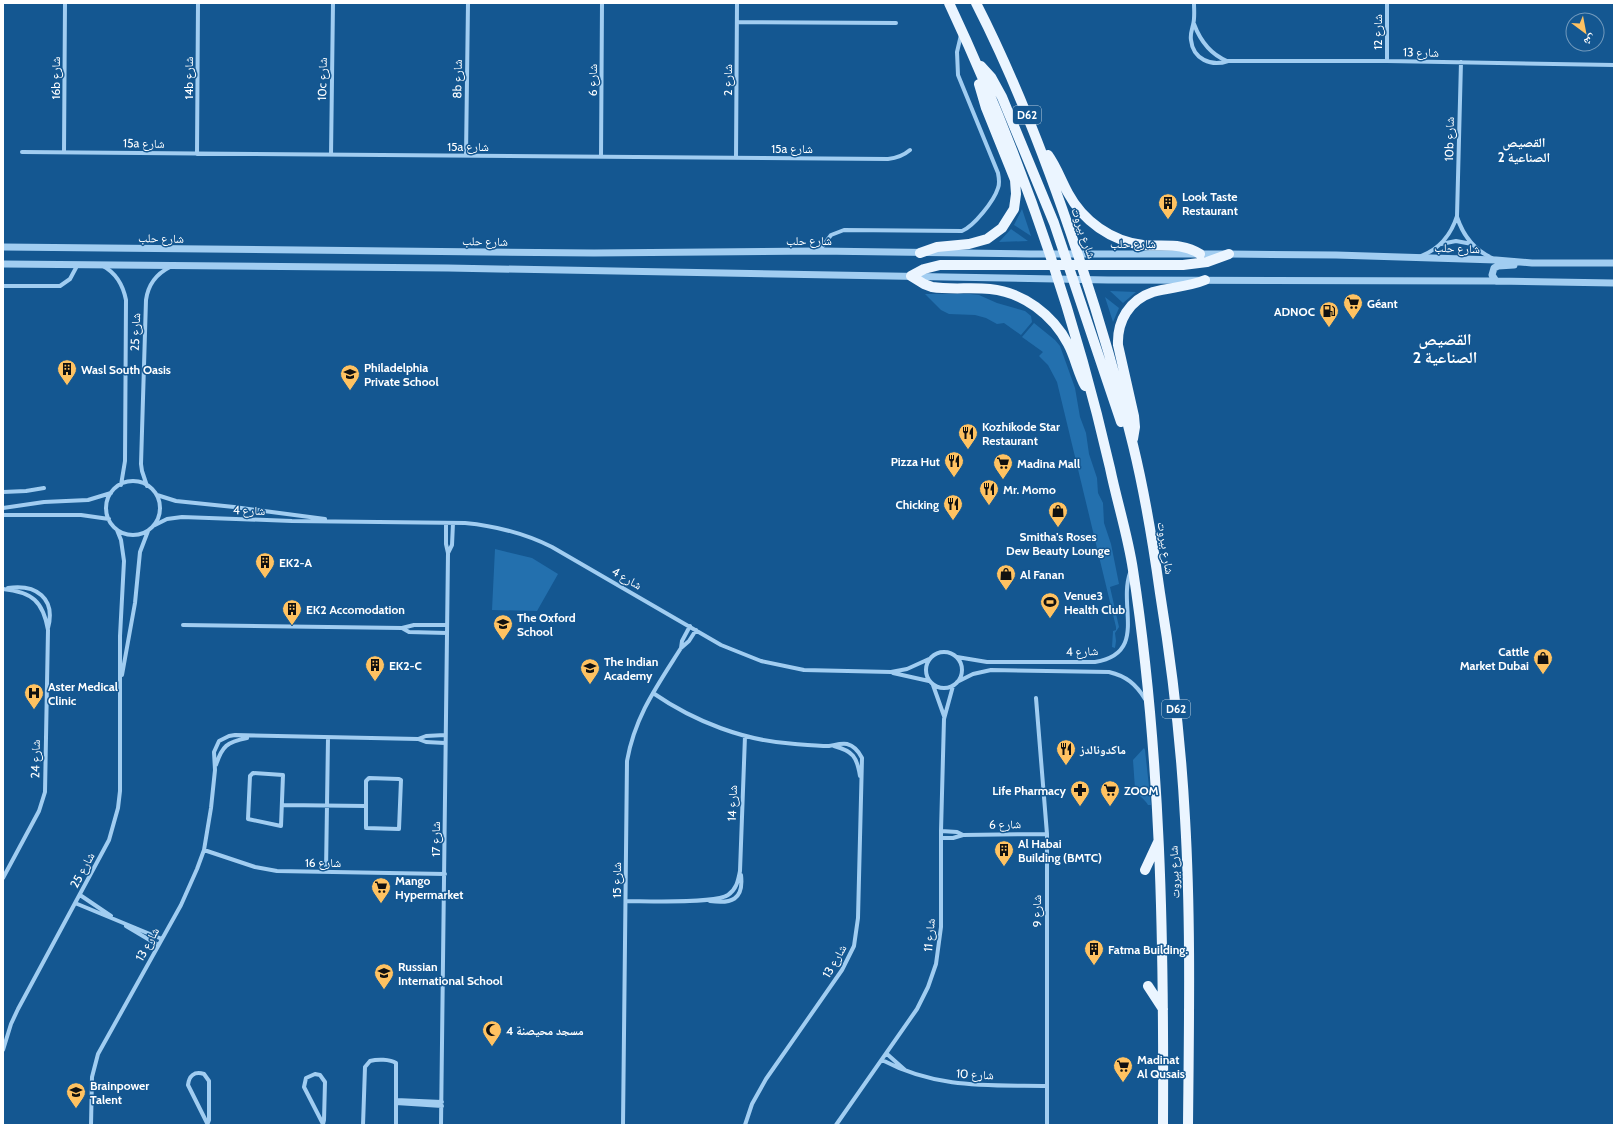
<svg xmlns="http://www.w3.org/2000/svg" width="1617" height="1128" font-family="Cabin,'Noto Naskh Arabic',sans-serif">
	<style>
		.grass { fill: #2370ae }
		.lines { fill: none; stroke-linecap: round; stroke-linejoin: round }
		.minor { stroke: #a1cdf1; stroke-width: 4 }
		.tertiary { stroke: #a1cdf1; stroke-width: 7 }
		.primary { stroke: #ebf5ff; stroke-width: 10 }
		.labels { text-anchor: middle; dominant-baseline: central; stroke-width: 3; stroke-linejoin: round; paint-order: stroke }
		.shield { fill: #145791; stroke: #b8cdde; stroke-width: 1 }
		.shield-label { font-size: 11px; font-weight: bold; fill: #fff }
		.street-label { font-size: 12px; fill: #fff; stroke: #145791 }
		.poi-label { font-size: 12px; font-weight: bold; fill: #fff; stroke: #145791; text-anchor: start }
		.neighbourhood-label { font-size: 13px; font-weight: bold; fill: #fff; stroke: #145791 }
		.district-label { font-size: 16px; font-weight: bold; fill: #fff; stroke: #145791 }
	</style>
	<rect width="100%" height="100%" fill="#145791"/>
	<path class="grass" d="M 1022,209 L 1031,236 L 1014,225 Z
		M 1011,229 L 1028,241 L 999,242 Z
		M 1110,291 L 1136,292 L 1123,303 Z
		M 925,294 L 970,294 L 979,295 L 997,303 L 1025,311 L 1031,316 L 1032,322 L 1021,335 L 1004,323 L 997,324 L 986,318 L 975,315 L 949,314 L 941,310 Z
		M 1105,297 L 1119,308 L 1113,322 Z
		M 1034,323 L 1055,340 L 1060,346 L 1075,388 L 1080,417 L 1086,433 L 1089,454 L 1097,478 L 1098,493 L 1103,503 L 1104,523 L 1111,544 L 1119,584 L 1110,587 L 1119,627 L 1115,633 L 1116,641 L 1115,648 L 1112,647 L 1113,631 L 1116,630 L 1116,627 L 1057,382 L 1048,365 L 1039,356 L 1043,352 L 1022,337 Z
		M 495,549 L 532,558 L 558,574 L 537,611 L 492,610 Z
		M 1144,748 L 1145,750 L 1151,805 L 1148,805 C 1144,798 1137,795 1135,789 L 1133,760 Z"/>
	<g class="lines">
		<path class="minor" d="M 1194,3 C 1194,10 1195,18 1193,25 C 1192,30 1190,34 1191,40 C 1193,59 1211,67 1228,61 L 1387,61 L 1614,65
			M 737,22 L 896,23
			M 1194,24 C 1200,40 1210,54 1227,61
			M 1387,61 L 1387,3
			M 22,152 L 888,159 C 897,158 903,156 910,150
			M 64,152 L 65,3
			M 197,154 L 198,3
			M 331,155 L 333,3
			M 466,156 L 468,3
			M 601,157 L 602,3
			M 736,158 L 737,3
			M 1457,217 C 1463,235 1474,250 1492,258
			M 1441,244 L 1456,241 L 1472,244
			M 819,251 L 831,235 L 844,230 L 962,231 C 974,226 994,201 998,188 C 1000,183 999,178 998,173 L 958,75 L 957,52 L 961,35
			M 1421,256 C 1439,249 1451,235 1457,216 L 1461,62
			M 103,266 C 116,273 123,285 126,300 L 125,461 L 121,485
			M 3,286 L 60,286 L 70,279 L 78,264
			M106 508a27 27 0 1 1 54 0a27 27 0 1 1-54 0Z
			M 147,486 L 142,471 L 141,464 L 146,300 C 148,285 156,274 170,267
			M 3,492 L 26,491 L 44,488
			M 157,495 L 176,501 L 234,507 L 325,519
			M 3,508 L 44,502 L 88,500 L 111,493
			M 3,515 L 81,515 L 109,519
			M 153,526 L 167,519 L 182,517 L 292,521 L 465,523 C 496,526 524,533 552,547 L 721,645 L 761,661 L 804,670 L 891,672 L 907,669 L 929,659
			M 448,553 L 452,545 L 453,523
			M 8,588 C 36,584 56,598 48,628
			M 3,589 C 32,592 43,601 48,630 L 45,792 L 39,811 L 3,878
			M 183,625 L 402,628 L 414,625 L 447,625
			M 402,628 L 409,632 L 447,633
			M 681,648 L 682,641 L 690,626
			M926 670a18 18 0 1 1 36 0a18 18 0 1 1-36 0Z
			M 957,657 L 987,662 L 1095,662 C 1148,653 1118,607 1130,573
			M 893,673 L 929,681
			M 122,675 L 135,603 L 140,552 L 148,531
			M 957,682 L 973,674 L 991,670 L 1109,672 C 1126,676 1136,684 1145,699
			M 933,685 L 944,716
			M 653,693 C 695,722 745,741 795,744 C 807,745 818,746 829,746 C 835,745 841,743 847,744 C 855,746 859,752 862,758 L 858,918 L 854,946 L 842,970 L 766,1079 L 752,1104 L 745,1125
			M 1036,698 L 1047,834 L 1047,1125
			M 418,739 L 426,742 L 445,743
			M 834,746 C 853,751 857,757 860,776
			M 216,765 C 222,746 227,742 247,738
			M 253,773 L 283,775 L 281,826 L 248,819 L 250,776 Z
			M 369,778 L 399,779 L 401,780 L 399,829 L 366,828 L 366,781 Z
			M 283,805 L 366,806
			M 941,831 L 957,832 L 963,835
			M 941,838 L 953,838 L 963,835 L 1047,834
			M 204,850 L 255,867 L 277,871 L 445,874
			M 326,872 L 328,738
			M 80,895 L 111,916
			M 626,901 C 646,901 714,904 728,895 C 737,889 738,880 740,871 L 745,736
			M 710,901 C 731,904 744,900 741,875
			M 75,903 L 162,939
			M 126,926 L 158,945
			M 3,1050 L 11,1024 L 18,1009 L 109,840 L 118,808 L 120,791 L 120,636 L 124,561 L 121,540 L 117,530
			M 887,1054 L 905,1070
			M 882,1060 C 937,1089 987,1085 1047,1086
			M 315,1074 L 320,1075 L 325,1082 L 324,1120 L 323,1124 L 304,1087 L 306,1078 Z
			M 396,1100 L 442,1102
			M 396,1103 L 442,1106
			M 91,1125 L 92,1077 L 98,1054 L 181,905 L 197,869 L 204,850 L 211,808 L 215,770 L 214,752 L 219,741 L 229,736 L 235,735 L 418,739 L 426,736 L 445,735
			M 207,1125 L 209,1120 L 209,1081 L 204,1074 C 194,1071 189,1076 188,1085 L 207,1123
			M 363,1125 L 365,1067 L 370,1061 C 377,1059 390,1059 396,1063 L 396,1125
			M 441,1125 L 448,553 L 446,544 L 446,523
			M 623,1125 L 627,761 C 635,716 657,686 681,648 L 689,641 L 696,630
			M 836,1125 L 917,1009 L 928,987 L 936,964 L 941,927 L 941,831 L 944,719 L 953,686"/>
		<path class="tertiary" d="M 3,247 L 594,253 L 819,251 L 1030,254 L 1229,254 L 1336,255 L 1496,260 L 1532,263 L 1614,263
			M 3,264 L 448,268 L 1108,280 L 1496,281 L 1614,283
			M 1496,281 L 1492,275 L 1494,268 L 1498,266 L 1514,265"/>
		<path class="primary" d="M 949,3 C 1019,152 1073,307 1110,468 C 1117,502 1128,536 1133,570 C 1161,753 1164,939 1163,1125
			M 976,3 C 1018,85 1051,173 1080,261 C 1100,321 1118,383 1133,445 C 1145,494 1153,543 1160,593 C 1172,667 1181,742 1185,818 C 1191,920 1189,1023 1188,1125
			M 981,66 L 991,77 L 1002,97 L 1054,223 L 1121,422
			M 1048,155 C 1056,166 1061,180 1068,193 C 1083,221 1111,241 1143,245 C 1163,247 1182,242 1200,254
			M 920,253 L 937,247 L 969,244 L 987,239 L 1002,228 L 1014,209 L 1016,194 L 1015,180 L 986,108 L 979,84
			M 1085,386 C 1078,373 1075,357 1068,344 C 1053,315 1023,292 990,289 C 971,287 951,290 932,287 L 924,284 L 911,276 L 924,269 L 940,265 L 1183,265 L 1207,262 L 1229,254
			M 1133,439 L 1135,427 L 1134,416 L 1118,345 C 1117,321 1129,300 1153,292 C 1171,287 1188,287 1205,280
			M 1145,870 L 1158,842
			M 1148,986 L 1163,1009"/>
	</g>
	<defs>
		<symbol id="building-pin" viewBox="-11 -11 22 30"><path d="M0 17L-7.5 6A9.5 9.5 0 1 1 7.5 6Z" fill="#ffc261" stroke="#145791"/><path d="M-4-6H4V6H1V3H-1V6H-4ZM-2.5-4.3h1.7v1.8h-1.7ZM.8-4.3h1.7v1.8H.8ZM-2.5-1h1.7V.8h-1.7ZM.8-1h1.7V.8H.8Z" fill="#111"/></symbol>
		<symbol id="supermarket-pin" viewBox="-11 -11 22 30"><path d="M0 17L-7.5 6A9.5 9.5 0 1 1 7.5 6Z" fill="#ffc261" stroke="#145791"/><path d="M-6-5.5h2.5l.6 2H6L4.5 2H-2.5L-4.4-4H-6ZM-1.5 3.2a1.3 1.3 0 1 0 .1 0ZM3 3.2a1.3 1.3 0 1 0 .1 0Z" fill="#111"/></symbol>
		<symbol id="fuel-pin" viewBox="-11 -11 22 30"><path d="M0 17L-7.5 6A9.5 9.5 0 1 1 7.5 6Z" fill="#ffc261" stroke="#145791"/><path d="M-5.5-6h7V0h2V4h1.3V-2.5L3-4.5l.8-.8L6-3V5H2.5V1h-1V6h-7ZM-4.2-4.7v3.2H.2V-4.7Z" fill="#111"/></symbol>
		<symbol id="school-pin" viewBox="-11 -11 22 30"><path d="M0 17L-7.5 6A9.5 9.5 0 1 1 7.5 6Z" fill="#ffc261" stroke="#145791"/><path d="M0-5L7-2L0 1L-7-2ZM-4 1L0 2.5L4 1V4Q0 6-4 4Z" fill="#111"/></symbol>
		<symbol id="restaurant-pin" viewBox="-11 -11 22 30"><path d="M0 17L-7.5 6A9.5 9.5 0 1 1 7.5 6Z" fill="#ffc261" stroke="#145791"/><path d="M-5-6h1v4h1v-4h1v4h1v-4h1v5L-1.5 .5V6h-2V.5L-5-1ZM5-6V6H3V1.5H1.5Q1.5-4 5-6Z" fill="#111"/></symbol>
		<symbol id="shop-pin" viewBox="-11 -11 22 30"><path d="M0 17L-7.5 6A9.5 9.5 0 1 1 7.5 6Z" fill="#ffc261" stroke="#145791"/><path d="M-5-2.5h2.3a2.7 3.5 0 0 1 5.4 0H5L5.5 6h-11ZM-1.5-2.5h3a1.5 2.3 0 0 0-3 0Z" fill="#111"/></symbol>
		<symbol id="stadium-pin" viewBox="-11 -11 22 30"><path d="M0 17L-7.5 6A9.5 9.5 0 1 1 7.5 6Z" fill="#ffc261" stroke="#145791"/><path d="M0-5a6.5 5 0 1 0 0 10a6.5 5 0 1 0 0-10ZM-3.5-1.8h7v3.6h-7Z" fill="#111"/></symbol>
		<symbol id="hospital-pin" viewBox="-11 -11 22 30"><path d="M0 17L-7.5 6A9.5 9.5 0 1 1 7.5 6Z" fill="#ffc261" stroke="#145791"/><path d="M-5-5h3v3.5h4V-5h3V5h-3V1.5h-4V5h-3Z" fill="#111"/></symbol>
		<symbol id="pharmacy-pin" viewBox="-11 -11 22 30"><path d="M0 17L-7.5 6A9.5 9.5 0 1 1 7.5 6Z" fill="#ffc261" stroke="#145791"/><path d="M-2-6h4v4h4v4h-4v4h-4v-4h-4v-4h4Z" fill="#111"/></symbol>
		<symbol id="mosque-pin" viewBox="-11 -11 22 30"><path d="M0 17L-7.5 6A9.5 9.5 0 1 1 7.5 6Z" fill="#ffc261" stroke="#145791"/><path d="M3.5-4.9A6 6 0 1 0 3.5 4.9A5 5 0 1 1 3.5-4.9Z" fill="#111"/></symbol>
	</defs>
	<g fill-rule="evenodd">
		<use href="#building-pin" x="1157" y="192" width="22" height="30"/>
		<use href="#supermarket-pin" x="1342" y="292" width="22" height="30"/>
		<use href="#fuel-pin" x="1318" y="300" width="22" height="30"/>
		<use href="#building-pin" x="56" y="358" width="22" height="30"/>
		<use href="#school-pin" x="339" y="363" width="22" height="30"/>
		<use href="#restaurant-pin" x="957" y="422" width="22" height="30"/>
		<use href="#restaurant-pin" x="943" y="450" width="22" height="30"/>
		<use href="#supermarket-pin" x="992" y="452" width="22" height="30"/>
		<use href="#restaurant-pin" x="978" y="478" width="22" height="30"/>
		<use href="#restaurant-pin" x="942" y="493" width="22" height="30"/>
		<use href="#shop-pin" x="1047" y="500" width="22" height="30"/>
		<use href="#building-pin" x="254" y="551" width="22" height="30"/>
		<use href="#shop-pin" x="995" y="563" width="22" height="30"/>
		<use href="#stadium-pin" x="1039" y="591" width="22" height="30"/>
		<use href="#building-pin" x="281" y="598" width="22" height="30"/>
		<use href="#school-pin" x="492" y="613" width="22" height="30"/>
		<use href="#shop-pin" x="1532" y="647" width="22" height="30"/>
		<use href="#building-pin" x="364" y="654" width="22" height="30"/>
		<use href="#school-pin" x="579" y="657" width="22" height="30"/>
		<use href="#hospital-pin" x="23" y="682" width="22" height="30"/>
		<use href="#restaurant-pin" x="1055" y="738" width="22" height="30"/>
		<use href="#pharmacy-pin" x="1069" y="779" width="22" height="30"/>
		<use href="#supermarket-pin" x="1099" y="779" width="22" height="30"/>
		<use href="#building-pin" x="993" y="839" width="22" height="30"/>
		<use href="#supermarket-pin" x="370" y="876" width="22" height="30"/>
		<use href="#building-pin" x="1083" y="938" width="22" height="30"/>
		<use href="#school-pin" x="373" y="962" width="22" height="30"/>
		<use href="#mosque-pin" x="481" y="1019" width="22" height="30"/>
		<use href="#supermarket-pin" x="1112" y="1055" width="22" height="30"/>
		<use href="#school-pin" x="65" y="1081" width="22" height="30"/>
	</g>
	<g class="labels">
		<g class="shield">
			<rect x="1013" y="106" width="28" height="18" rx="3"/>
			<rect x="1162" y="700" width="28" height="18" rx="3"/>
		</g>
		<g class="shield-label">
			<text x="1027" y="115">D62</text>
			<text x="1176" y="709">D62</text>
		</g>
		<g class="street-label">
			<text transform="translate(1377 32) rotate(-90)">شارع 12</text>
			<text transform="translate(1421 52) rotate(1)">شارع 13</text>
			<text transform="translate(55 78) rotate(-90)">16b شارع</text>
			<text transform="translate(188 78) rotate(-90)">14b شارع</text>
			<text transform="translate(322 79) rotate(-89)">10c شارع</text>
			<text transform="translate(457 79) rotate(-89)">8b شارع</text>
			<text transform="translate(592 80) rotate(-90)">شارع 6</text>
			<text transform="translate(727 80) rotate(-90)">شارع 2</text>
			<text transform="translate(1449 139) rotate(-89)">10b شارع</text>
			<text transform="translate(144 143) rotate(1)">15a شارع</text>
			<text x="468" y="146">15a شارع</text>
			<text x="792" y="148">15a شارع</text>
			<text transform="translate(1084 233) rotate(71)">شارع بيروت</text>
			<text transform="translate(161 238) rotate(1)">شارع حلب</text>
			<text x="809" y="240">شارع حلب</text>
			<text transform="translate(485 241) rotate(1)">شارع حلب</text>
			<text x="1133" y="243">شارع حلب</text>
			<text transform="translate(1457 248) rotate(2)">شارع حلب</text>
			<text transform="translate(135 332) rotate(-88)">شارع 25</text>
			<text transform="translate(249 510) rotate(2)">شارع 4</text>
			<text transform="translate(1166 548) rotate(81)">شارع بيروت</text>
			<text transform="translate(627 578) rotate(30)">شارع 4</text>
			<text transform="translate(1082 651) rotate(-2)">شارع 4</text>
			<text transform="translate(35 759) rotate(-89)">شارع 24</text>
			<text transform="translate(732 803) rotate(-88)">شارع 14</text>
			<text transform="translate(1005 824) rotate(-1)">شارع 6</text>
			<text transform="translate(435 839) rotate(-90)">شارع 17</text>
			<text x="323" y="862">شارع 16</text>
			<text transform="translate(82 870) rotate(-62)">شارع 25</text>
			<text transform="translate(1174 872) rotate(-92)">شارع بيروت</text>
			<text transform="translate(616 880) rotate(-90)">شارع 15</text>
			<text transform="translate(1036 911) rotate(-90)">شارع 9</text>
			<text transform="translate(929 935) rotate(-85)">شارع 11</text>
			<text transform="translate(147 944) rotate(-61)">شارع 13</text>
			<text transform="translate(834 961) rotate(-60)">شارع 13</text>
			<text transform="translate(975 1074) rotate(3)">شارع 10</text>
		</g>
		<g class="poi-label">
			<text x="1182" y="196">Look Taste<tspan x="1182" dy="14">Restaurant</tspan></text>
			<text x="1367" y="303">Géant</text>
			<text x="1315" y="311" text-anchor="end">ADNOC</text>
			<text x="364" y="367">Philadelphia<tspan x="364" dy="14">Private School</tspan></text>
			<text x="81" y="369">Wasl South Oasis</text>
			<text x="982" y="426">Kozhikode Star<tspan x="982" dy="14">Restaurant</tspan></text>
			<text x="940" y="461" text-anchor="end">Pizza Hut</text>
			<text x="1017" y="463">Madina Mall</text>
			<text x="1003" y="489">Mr. Momo</text>
			<text x="939" y="504" text-anchor="end">Chicking</text>
			<text x="1058" y="536" text-anchor="middle">Smitha's Roses<tspan x="1058" dy="14">Dew Beauty Lounge</tspan></text>
			<text x="279" y="562">EK2-A</text>
			<text x="1020" y="574">Al Fanan</text>
			<text x="1064" y="595">Venue3<tspan x="1064" dy="14">Health Club</tspan></text>
			<text x="306" y="609">EK2 Accomodation</text>
			<text x="517" y="617">The Oxford<tspan x="517" dy="14">School</tspan></text>
			<text x="1529" y="651" text-anchor="end">Cattle<tspan x="1529" dy="14">Market Dubai</tspan></text>
			<text x="604" y="661">The Indian<tspan x="604" dy="14">Academy</tspan></text>
			<text x="389" y="665">EK2-C</text>
			<text x="48" y="686">Aster Medical<tspan x="48" dy="14">Clinic</tspan></text>
			<text x="1080" y="749">ماكدونالدز</text>
			<text x="1066" y="790" text-anchor="end">Life Pharmacy</text>
			<text x="1124" y="790">ZOOM</text>
			<text x="1018" y="843">Al Habai<tspan x="1018" dy="14">Building (BMTC)</tspan></text>
			<text x="395" y="880">Mango<tspan x="395" dy="14">Hypermarket</tspan></text>
			<text x="1108" y="949">Fatma Building.</text>
			<text x="398" y="966">Russian<tspan x="398" dy="14">International School</tspan></text>
			<text x="506" y="1030">مسجد محيصنة 4</text>
			<text x="1137" y="1059">Madinat<tspan x="1137" dy="14">Al Qusais</tspan></text>
			<text x="90" y="1085">Brainpower<tspan x="90" dy="14">Talent</tspan></text>
		</g>
		<g class="neighbourhood-label">
			<text x="1524" y="142">القصيص<tspan x="1524" dy="15">الصناعية 2</tspan></text>
		</g>
		<g class="district-label">
			<text x="1445" y="339">القصيص<tspan x="1445" dy="18">الصناعية 2</tspan></text>
		</g>
	</g>
	<rect width="1617" height="1128" fill="none" stroke="#ffffff" stroke-width="8"/>
	<g transform="translate(1585 32) rotate(148)"><circle r="19" fill="#145791" stroke="#729abd"/>
	<path d="M0-3L7 15L0 10L-7 15Z" fill="#ffc261"/>
	<text y="-6" font-size="11" font-weight="bold" text-anchor="middle" fill="#ffffff">ش</text>
	</g>
</svg>
